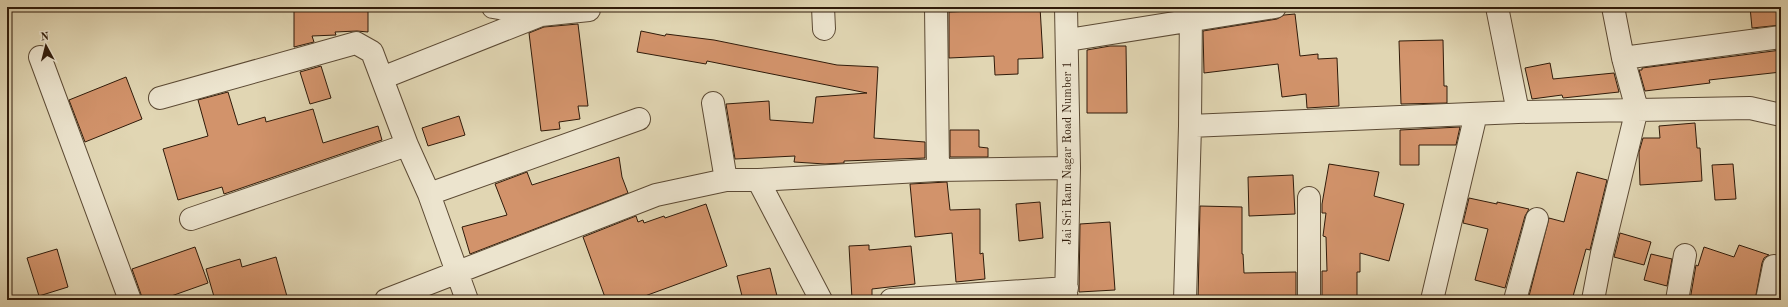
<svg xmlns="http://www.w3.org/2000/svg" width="1788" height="307" font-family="'Old Standard TT',serif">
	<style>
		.building { fill: #d2936b; stroke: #301b0a }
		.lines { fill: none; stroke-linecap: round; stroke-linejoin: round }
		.street-casing { stroke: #5c4a34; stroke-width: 24 }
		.street { stroke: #ece4ce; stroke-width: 22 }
		.labels { text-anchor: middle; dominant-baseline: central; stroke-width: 3.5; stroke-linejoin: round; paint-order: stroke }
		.street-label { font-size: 12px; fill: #301b0a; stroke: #ece4ce }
	</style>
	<rect width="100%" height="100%" fill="#e1d6b3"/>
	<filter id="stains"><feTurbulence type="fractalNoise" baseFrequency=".005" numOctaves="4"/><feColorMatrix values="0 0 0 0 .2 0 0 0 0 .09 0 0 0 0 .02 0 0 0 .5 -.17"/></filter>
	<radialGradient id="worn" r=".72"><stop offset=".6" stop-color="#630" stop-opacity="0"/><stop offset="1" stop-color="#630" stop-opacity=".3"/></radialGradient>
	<path class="building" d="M 294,7 L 368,7 L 368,32 L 357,31 L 335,32 L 336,35 L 312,36 L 314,42 L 294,47 Z
		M 993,7 L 1040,7 L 1043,58 L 1018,59 L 1018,74 L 995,75 L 994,56 L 949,58 L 949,12 L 993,10 Z
		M 1750,7 L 1781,7 L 1781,25 L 1752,28 Z
		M 1295,14 L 1300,56 L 1318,54 L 1318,59 L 1337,58 L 1339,106 L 1307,108 L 1306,94 L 1282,97 L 1278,64 L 1204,73 L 1203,31 L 1277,19 L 1284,15 Z
		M 578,24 L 588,106 L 578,106 L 580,119 L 559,122 L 560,129 L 541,131 L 529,33 L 544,27 Z
		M 641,31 L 665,36 L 666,34 L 714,40 L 837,65 L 878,67 L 874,138 L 925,142 L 925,158 L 844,161 L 844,163 L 825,164 L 794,162 L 795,156 L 735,159 L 726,104 L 769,101 L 770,120 L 813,123 L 816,97 L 867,93 L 707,61 L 706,64 L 637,52 Z
		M 1443,40 L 1444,86 L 1447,86 L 1447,103 L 1401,104 L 1399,41 Z
		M 1110,46 L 1126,46 L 1127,113 L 1087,113 L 1087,50 Z
		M 1781,50 L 1781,72 L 1709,80 L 1710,83 L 1645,91 L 1639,70 L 1642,70 L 1642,68 Z
		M 1550,63 L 1553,79 L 1614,73 L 1619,92 L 1563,98 L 1562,95 L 1532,99 L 1525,68 Z
		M 321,66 L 331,98 L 310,104 L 300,72 Z
		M 126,77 L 142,119 L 85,142 L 69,100 Z
		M 228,92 L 238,125 L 265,117 L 266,122 L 313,109 L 323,143 L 378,126 L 382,140 L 224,194 L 222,187 L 178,200 L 163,149 L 208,136 L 198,100 Z
		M 459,116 L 465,135 L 428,146 L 422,128 Z
		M 1695,123 L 1697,148 L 1700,148 L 1702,181 L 1640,185 L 1639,152 L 1643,138 L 1660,138 L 1659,126 Z
		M 1460,127 L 1456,145 L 1419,145 L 1419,165 L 1400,165 L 1400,130 Z
		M 950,130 L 979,130 L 979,147 L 988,148 L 988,157 L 950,157 Z
		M 619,157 L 622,177 L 628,193 L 470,254 L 462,227 L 507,215 L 495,184 L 527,172 L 532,185 Z
		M 1329,164 L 1379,172 L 1374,196 L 1404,204 L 1389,261 L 1360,253 L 1360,272 L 1357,272 L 1357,299 L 1322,299 L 1322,271 L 1327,271 L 1326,237 L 1323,236 L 1326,213 L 1322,213 L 1322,204 Z
		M 1733,164 L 1736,199 L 1715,200 L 1712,165 Z
		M 1577,172 L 1607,180 L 1590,250 L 1586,249 L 1572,300 L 1528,300 L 1549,218 L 1564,222 Z
		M 1293,175 L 1295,214 L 1249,216 L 1248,177 Z
		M 947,182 L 950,210 L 980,209 L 980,254 L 983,253 L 985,279 L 956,282 L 952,233 L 915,237 L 910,184 Z
		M 1469,198 L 1497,204 L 1497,202 L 1529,209 L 1525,216 L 1505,288 L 1475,280 L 1488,229 L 1463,223 Z
		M 1040,202 L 1043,238 L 1019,241 L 1016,204 Z
		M 706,204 L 727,266 L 634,300 L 606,300 L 583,237 L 636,216 L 638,222 L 643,220 L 644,223 L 664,216 L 665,218 Z
		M 1200,206 L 1242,207 L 1242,254 L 1243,254 L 1244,273 L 1296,272 L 1296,300 L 1198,300 Z
		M 1110,222 L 1115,290 L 1079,292 L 1080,224 Z
		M 1620,233 L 1651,242 L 1644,265 L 1614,257 Z
		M 869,245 L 869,250 L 911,246 L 915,284 L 872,289 L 872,297 L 852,299 L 849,246 Z
		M 1739,245 L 1769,255 L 1764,258 L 1762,263 L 1755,300 L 1690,300 L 1696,265 L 1698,266 L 1704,247 L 1734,257 Z
		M 195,247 L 208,283 L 160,300 L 143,300 L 132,269 Z
		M 57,249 L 68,287 L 39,296 L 27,258 Z
		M 1651,254 L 1672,259 L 1667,286 L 1644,280 Z
		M 276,257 L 288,300 L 215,300 L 206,269 L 240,259 L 242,267 Z
		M 770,268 L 778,300 L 743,300 L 737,276 Z"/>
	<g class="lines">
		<defs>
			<path id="street" d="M 493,7 L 541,15
				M 823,7 L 824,29
				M 936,7 L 938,170
				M 1066,7 L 1069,168 L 1066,300
				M 1497,7 L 1518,112
				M 1068,40 L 1275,7
				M 40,57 L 130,300
				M 1623,58 L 1781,37
				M 382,78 L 541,15 L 589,10 L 589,7
				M 160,98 L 356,43 L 372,52 L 407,145 L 429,194 L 467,300
				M 713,103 L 726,180
				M 1190,126 L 1518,112 L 1750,108 L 1781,115
				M 758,180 L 821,300
				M 429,194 L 639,119
				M 191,219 L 407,145
				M 386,300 L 656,195 L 726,180 L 758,180 L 938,170 L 1069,168
				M 891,300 L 1067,288
				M 1185,300 L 1190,126 L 1191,7
				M 1309,300 L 1309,198
				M 1432,300 L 1476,114
				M 1515,300 L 1537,219
				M 1593,300 L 1602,253 L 1637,109 L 1623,58 L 1613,7
				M 1677,300 L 1685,255
				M 1767,300 L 1774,266"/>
		</defs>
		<use href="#street" class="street-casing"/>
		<use href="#street" class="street"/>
	</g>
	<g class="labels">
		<g class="street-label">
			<text transform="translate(1068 153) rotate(-90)">Jai Sri Ram Nagar Road Number 1</text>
		</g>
	</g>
	<rect width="1788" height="307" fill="none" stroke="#e1d6b3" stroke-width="24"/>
	<rect x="8" y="8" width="1772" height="291" fill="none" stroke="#301b0a" stroke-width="2"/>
	<rect x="12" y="12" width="1764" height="283" fill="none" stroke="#301b0a"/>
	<g transform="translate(46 46) rotate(353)" stroke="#ece4ce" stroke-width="3" paint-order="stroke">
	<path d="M0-3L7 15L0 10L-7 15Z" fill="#301b0a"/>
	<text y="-6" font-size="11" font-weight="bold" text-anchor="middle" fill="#301b0a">N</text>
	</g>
	<rect width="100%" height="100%" filter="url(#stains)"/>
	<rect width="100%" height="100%" fill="url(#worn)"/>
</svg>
